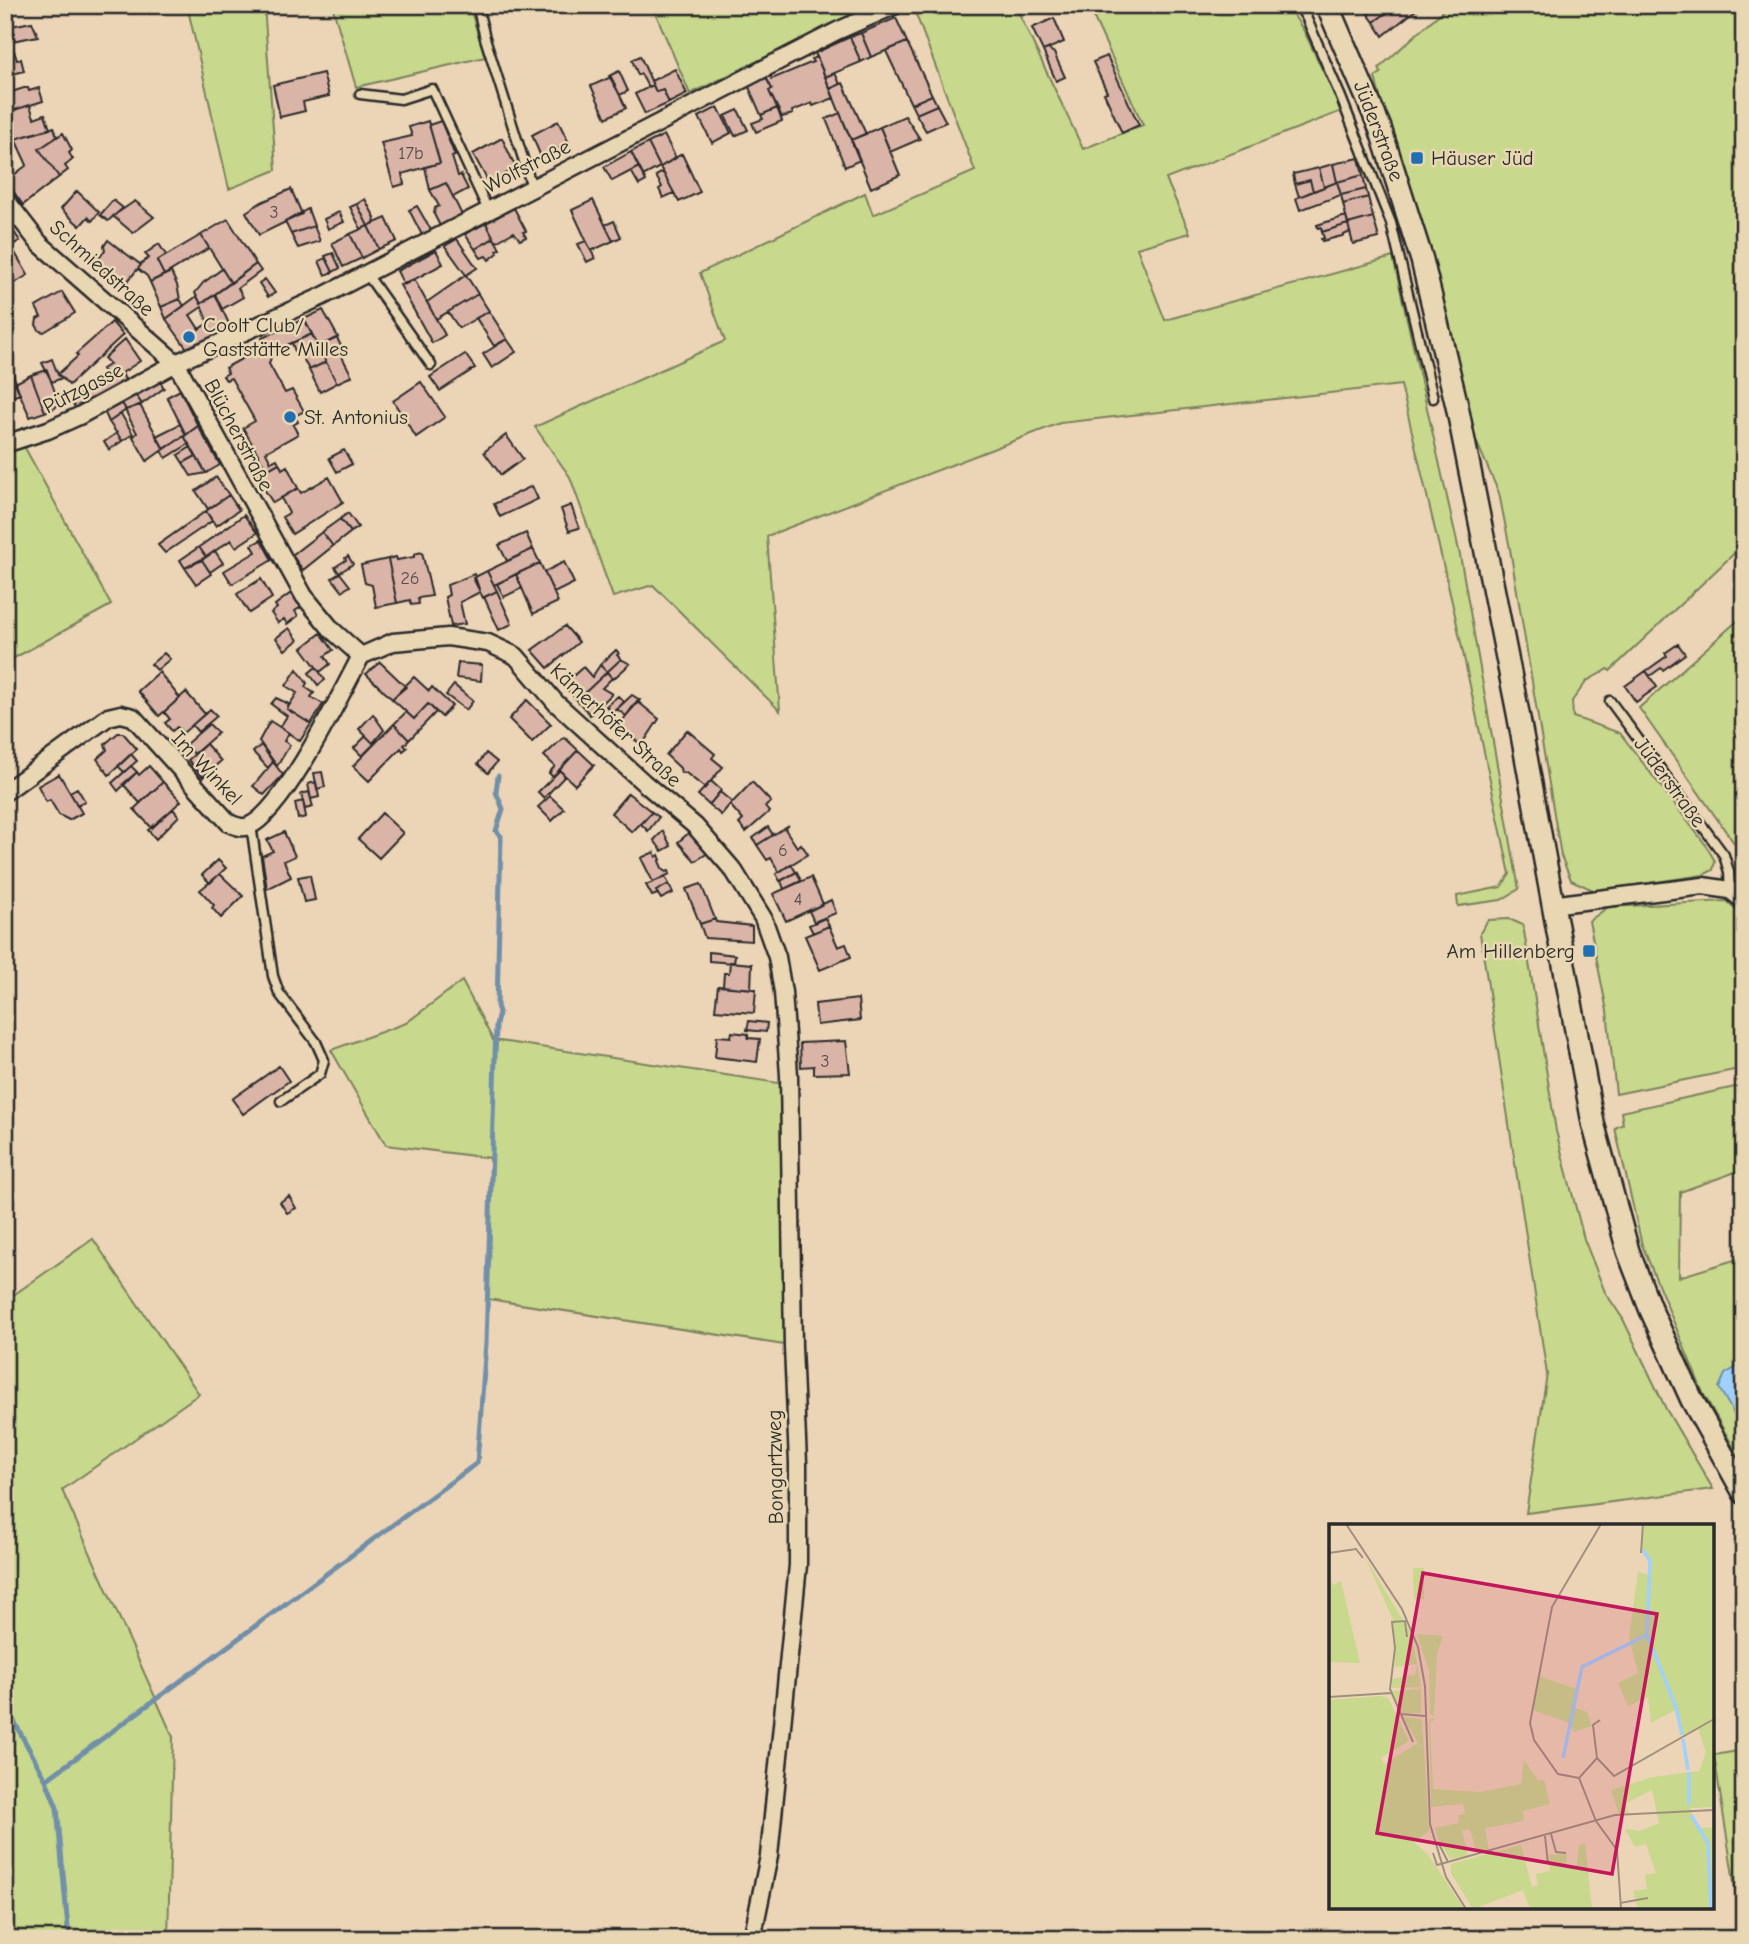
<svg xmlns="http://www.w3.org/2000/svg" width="1749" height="1944" font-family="'Comic Neue',sans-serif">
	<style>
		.green { fill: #c8d88d; stroke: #7a825c; stroke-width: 2 }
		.water { fill: #9fd1fc; stroke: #718fa8; stroke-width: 2 }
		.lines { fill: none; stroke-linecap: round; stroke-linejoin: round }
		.stream { stroke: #718fa8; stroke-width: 5 }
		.building { fill: #dbb4a8; stroke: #2b2b2b; stroke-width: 2; fill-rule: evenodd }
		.lane-casing { stroke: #2b2b2b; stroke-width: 13 }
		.street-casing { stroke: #2b2b2b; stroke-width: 21 }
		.secondary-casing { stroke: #2b2b2b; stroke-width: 26 }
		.lane { stroke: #e9d7b4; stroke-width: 8 }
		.street { stroke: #e9d7b4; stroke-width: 16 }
		.secondary { stroke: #e9d7b4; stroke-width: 21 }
		.poi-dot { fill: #1f6fb2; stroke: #e9d7b4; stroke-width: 2.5 }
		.labels { text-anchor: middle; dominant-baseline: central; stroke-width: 5; stroke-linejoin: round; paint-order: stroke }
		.number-label { font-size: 18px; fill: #574d4a }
		.street-label { font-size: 21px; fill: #2b2b2b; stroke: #e9d7b4 }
		.poi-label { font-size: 21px; fill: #2b2b2b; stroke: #e9d7b4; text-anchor: start }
		.inset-river { fill: none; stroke: #9fd1fc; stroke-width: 3.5 }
		.inset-road { fill: none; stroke: #9f907e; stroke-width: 2 }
		.view { fill: #c2185b; fill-opacity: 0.15; stroke: #c2185b; stroke-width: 3.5 }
		.inset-edge { fill: none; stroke: #2b2b2b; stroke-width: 3.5 }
	</style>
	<rect width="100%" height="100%" fill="#ecd4b6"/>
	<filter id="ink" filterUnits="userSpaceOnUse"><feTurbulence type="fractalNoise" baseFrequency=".0143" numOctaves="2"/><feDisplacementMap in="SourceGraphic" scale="14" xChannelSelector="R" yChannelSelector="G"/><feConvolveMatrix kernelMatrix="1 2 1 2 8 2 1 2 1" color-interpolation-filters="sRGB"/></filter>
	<g filter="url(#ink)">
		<path class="green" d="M 187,5 L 264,5 L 276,170 L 229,189 Z
			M 332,5 L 469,5 L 485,57 L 356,87 Z
			M 652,5 L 872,5 L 690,94 Z
			M 923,5 L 1015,5 L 1083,149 L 1143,125 L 1088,5 L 1287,5 L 1304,31 L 1342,111 L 1166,179 L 1190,233 L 1137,248 L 1165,320 L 1393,257 L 1460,555 L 1519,889 L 1501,900 L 1458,906 L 1457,896 L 1501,887 L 1510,874 L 1455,615 L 1401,385 L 1060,423 L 767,536 L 780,711 L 653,585 L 613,597 L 570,477 L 535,427 L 725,341 L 700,273 L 865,193 L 873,215 L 975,171 L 914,9 Z
			M 1449,5 L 1744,5 L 1744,544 L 1610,671 L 1608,669 L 1587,681 L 1572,701 L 1573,717 L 1620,733 L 1705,844 L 1715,861 L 1713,870 L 1703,875 L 1595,891 L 1571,880 L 1561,856 L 1510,549 L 1499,493 L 1467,420 L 1431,305 L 1375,77 L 1381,73 L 1379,68 Z
			M 24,446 L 111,605 L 5,663 L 5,452 Z
			M 1744,615 L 1744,857 L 1639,708 Z
			M 1727,901 L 1744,917 L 1744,1068 L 1616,1094 L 1607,1011 L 1589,921 L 1608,907 Z
			M 1509,919 L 1523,925 L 1556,1131 L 1584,1239 L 1605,1292 L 1623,1319 L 1666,1409 L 1713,1489 L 1526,1513 L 1547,1374 L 1480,933 L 1488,920 Z
			M 462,981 L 493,1040 L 785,1084 L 784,1345 L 488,1299 L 490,1158 L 386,1145 L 331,1050 L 406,1023 Z
			M 1744,1085 L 1744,1169 L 1680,1192 L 1679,1277 L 1744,1257 L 1744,1466 L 1703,1393 L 1642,1245 L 1615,1128 L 1623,1124 L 1621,1112 Z
			M 93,1239 L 199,1394 L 62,1490 L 173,1737 L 168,1939 L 5,1939 L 5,1301 Z
			M 1744,1750 L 1744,1939 L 1743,1939 L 1714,1755 Z"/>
		<path class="water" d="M 1744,1363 L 1744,1431 L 1719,1388 L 1725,1374 Z"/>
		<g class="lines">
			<path class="stream" d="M 5,1705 L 46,1780 L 57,1808 L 69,1939
				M 46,1780 L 477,1463 L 486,1343 L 496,1025 L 499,1012 L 497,1006 L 501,836 L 496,831 L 503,809 L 496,792 L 498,776"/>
		</g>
		<path class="building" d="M 1380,5 L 1386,13 L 1374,22 L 1368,14 Z
			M 1397,5 L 1422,5 L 1383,36 L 1374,22 Z
			M 896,18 L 907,42 L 871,57 L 861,33 Z
			M 1054,18 L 1064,42 L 1043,51 L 1032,28 Z
			M 32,22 L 38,36 L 12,41 L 10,31 L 7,32 L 6,27 Z
			M 861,33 L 871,57 L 861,62 L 850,37 Z
			M 850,37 L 861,62 L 825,77 L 815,53 Z
			M 907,42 L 932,95 L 911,104 L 886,51 Z
			M 13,48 L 17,60 L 21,59 L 24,71 L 5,76 L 5,51 Z
			M 1048,49 L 1054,53 L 1065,77 L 1056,81 L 1043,51 Z
			M 640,56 L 653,85 L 648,87 L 641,74 L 638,75 L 632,60 Z
			M 1107,56 L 1139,125 L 1122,133 L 1104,93 L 1107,92 L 1093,62 Z
			M 817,57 L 834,98 L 813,106 L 812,103 L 792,111 L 793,114 L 782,117 L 769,91 L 772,89 L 766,78 L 771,76 L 772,79 L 813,62 L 811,59 Z
			M 675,69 L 687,94 L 669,103 L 663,90 L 656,92 L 651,81 Z
			M 619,71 L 628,91 L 620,95 L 609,76 Z
			M 323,73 L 329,96 L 303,102 L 305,111 L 280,117 L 273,85 Z
			M 835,73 L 840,84 L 830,89 L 825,77 Z
			M 611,77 L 626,108 L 606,118 L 591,86 Z
			M 766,77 L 772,89 L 769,91 L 777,108 L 761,115 L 748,85 Z
			M 843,83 L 866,134 L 851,140 L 830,89 Z
			M 653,85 L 656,92 L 663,90 L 669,103 L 645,114 L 635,94 Z
			M 24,88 L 28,88 L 29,91 L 39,88 L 43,101 L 5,113 L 5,94 Z
			M 932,95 L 937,105 L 916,114 L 911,104 Z
			M 30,105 L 34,118 L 45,114 L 50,129 L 15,139 L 12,127 L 8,129 L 5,113 Z
			M 937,105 L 946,122 L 926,131 L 916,114 Z
			M 718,107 L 731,133 L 712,143 L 699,117 Z
			M 777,108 L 782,121 L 756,132 L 752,123 L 763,119 L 761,115 Z
			M 738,110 L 748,130 L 735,136 L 725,116 Z
			M 840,113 L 860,160 L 845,167 L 826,119 Z
			M 905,116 L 920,139 L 890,152 L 880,127 Z
			M 428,121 L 440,163 L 402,174 L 404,184 L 394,187 L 381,143 L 412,136 L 409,127 Z
			M 441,121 L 455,156 L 452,157 L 458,176 L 461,175 L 468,189 L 453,197 L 446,183 L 430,190 L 425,167 L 440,163 L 429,125 Z
			M 558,121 L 569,143 L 541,157 L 532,135 Z
			M 54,127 L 57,137 L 39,149 L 59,177 L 23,205 L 6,181 L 27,165 L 15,139 Z
			M 880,127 L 900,175 L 871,188 L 851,140 Z
			M 63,133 L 72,150 L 69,153 L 73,159 L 65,166 L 68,170 L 59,177 L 39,149 Z
			M 664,135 L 676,158 L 660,167 L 648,143 Z
			M 502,138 L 516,168 L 489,183 L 473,154 Z
			M 648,143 L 660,167 L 643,176 L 631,152 Z
			M 631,152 L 639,167 L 612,181 L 604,167 Z
			M 682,154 L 700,192 L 679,202 L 660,167 Z
			M 1359,158 L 1363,175 L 1337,182 L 1333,164 Z
			M 1333,164 L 1337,182 L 1324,187 L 1319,168 Z
			M 639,167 L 646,181 L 639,185 L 631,171 Z
			M 1319,168 L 1324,187 L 1313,191 L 1310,180 L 1295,184 L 1293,174 Z
			M 663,172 L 674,193 L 663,198 L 659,189 L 662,187 L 656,176 Z
			M 1363,175 L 1366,189 L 1341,195 L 1337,182 Z
			M 1310,180 L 1313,191 L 1299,197 L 1295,184 Z
			M 1337,182 L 1341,195 L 1300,210 L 1296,198 Z
			M 446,183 L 462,215 L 440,226 L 434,214 L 435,208 L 439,206 L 430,190 Z
			M 291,189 L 302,214 L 259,235 L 246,212 L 262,202 Z
			M 1366,189 L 1368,197 L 1343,204 L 1341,195 Z
			M 77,191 L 99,212 L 92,221 L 88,217 L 80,226 L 61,209 Z
			M 1368,197 L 1373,217 L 1348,224 L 1343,204 Z
			M 365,199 L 375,218 L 374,223 L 368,226 L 357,204 Z
			M 113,200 L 123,208 L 108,221 L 100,215 Z
			M 593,200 L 613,241 L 591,251 L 572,210 Z
			M 135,201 L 154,217 L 133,233 L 113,216 Z
			M 357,204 L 368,226 L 361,229 L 350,207 Z
			M 417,206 L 431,230 L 422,235 L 409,210 Z
			M 514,208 L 526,231 L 523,232 L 526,237 L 520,240 L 514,232 L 496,242 L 486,223 Z
			M 308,209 L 314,226 L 291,234 L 285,222 Z
			M 339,212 L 344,222 L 328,229 L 324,219 Z
			M 1346,216 L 1348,224 L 1322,232 L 1321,227 L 1318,228 L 1317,225 Z
			M 1373,217 L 1379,238 L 1353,244 L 1348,224 Z
			M 386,218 L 397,241 L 379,249 L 368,226 Z
			M 5,219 L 20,241 L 5,249 Z
			M 228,219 L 256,264 L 231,283 L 201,235 Z
			M 614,221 L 621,237 L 613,241 L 605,225 Z
			M 486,223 L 494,238 L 475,249 L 465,234 Z
			M 1348,224 L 1350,232 L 1342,236 L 1322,241 L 1321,239 L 1324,238 L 1322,232 Z
			M 314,226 L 320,241 L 298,248 L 291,234 Z
			M 368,226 L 379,249 L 362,258 L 350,234 Z
			M 350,234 L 362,258 L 343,267 L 332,243 Z
			M 201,235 L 209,248 L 164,275 L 157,261 Z
			M 494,238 L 500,249 L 497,250 L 498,253 L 489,260 L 486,256 L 481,258 L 475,249 Z
			M 457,239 L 477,268 L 466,275 L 445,246 Z
			M 108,240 L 141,265 L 123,287 L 95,264 L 105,250 L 104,246 Z
			M 586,241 L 595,258 L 587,262 L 578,244 Z
			M 159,244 L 166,255 L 157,261 L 164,275 L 150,282 L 147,276 L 138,269 L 141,265 L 140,264 L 149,258 L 145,254 Z
			M 11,246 L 28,275 L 5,289 L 5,249 Z
			M 436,250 L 443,264 L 404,285 L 397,271 Z
			M 333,253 L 340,268 L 333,272 L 325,256 Z
			M 326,258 L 333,272 L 325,275 L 319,261 Z
			M 256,264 L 261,271 L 238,288 L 243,297 L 222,309 L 215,294 Z
			M 222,269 L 231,283 L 201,304 L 195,293 L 203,283 Z
			M 171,272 L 177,285 L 180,299 L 161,307 L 150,282 Z
			M 466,275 L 478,294 L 436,319 L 427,302 Z
			M 265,279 L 275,293 L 268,297 L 259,283 Z
			M 414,279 L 445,335 L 432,343 L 400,285 Z
			M 62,292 L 75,313 L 44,332 L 40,331 L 36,325 L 37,319 L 41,317 L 36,307 Z
			M 215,294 L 231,328 L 188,350 L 166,319 L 197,296 L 201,304 ZM 202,307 L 208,323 L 199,329 L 190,315 Z
			M 478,294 L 489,311 L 459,328 L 448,312 Z
			M 180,299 L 184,306 L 166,319 L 161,307 Z
			M 323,310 L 338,337 L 318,347 L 304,319 Z
			M 489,311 L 507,339 L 494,346 L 476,318 Z
			M 304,319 L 312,334 L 269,353 L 262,338 Z
			M 112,322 L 123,335 L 69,385 L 58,374 L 78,356 L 76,354 Z
			M 312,334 L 326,362 L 309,370 L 300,352 L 296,354 L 292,343 Z
			M 337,338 L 342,348 L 338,349 L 352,376 L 337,383 L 318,347 Z
			M 125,339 L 140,361 L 122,373 L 125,380 L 76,409 L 71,400 L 107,377 L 102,369 L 110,364 L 104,358 Z
			M 507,339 L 516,352 L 492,368 L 483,354 Z
			M 265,346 L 271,357 L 269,364 L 285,393 L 292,390 L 304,411 L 295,416 L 298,422 L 293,425 L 298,434 L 266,452 L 271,462 L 277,459 L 279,463 L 267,470 L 243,428 L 255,421 L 231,378 L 226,380 L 223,376 L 228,373 L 225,368 Z
			M 465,354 L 475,368 L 440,391 L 430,377 Z
			M 52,359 L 58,375 L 62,378 L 52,382 L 42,363 Z
			M 326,362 L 337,383 L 320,392 L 309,370 Z
			M 47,370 L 59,403 L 55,408 L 45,412 L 31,375 Z
			M 13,374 L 20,394 L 12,397 L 5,376 Z
			M 31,375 L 45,412 L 30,417 L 15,383 Z
			M 158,378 L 164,388 L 142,404 L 134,393 Z
			M 421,382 L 445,417 L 416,437 L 393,401 Z
			M 180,390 L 198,426 L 186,435 L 167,397 Z
			M 134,393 L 142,404 L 126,410 L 121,401 Z
			M 121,401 L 126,410 L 109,422 L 104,411 Z
			M 140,405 L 164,449 L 147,461 L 133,437 L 137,433 L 125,410 Z
			M 121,414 L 133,434 L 122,441 L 109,422 Z
			M 180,424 L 186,435 L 164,449 L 156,436 Z
			M 198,426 L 220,465 L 206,473 L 184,436 Z
			M 117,433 L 122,441 L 109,450 L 104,442 Z
			M 506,435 L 523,459 L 501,475 L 484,452 Z
			M 184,436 L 189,444 L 166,458 L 162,451 Z
			M 191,447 L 196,456 L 183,463 L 178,455 Z
			M 344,450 L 352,464 L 337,472 L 329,458 Z
			M 196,456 L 206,473 L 191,476 L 183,463 Z
			M 279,463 L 282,469 L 287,466 L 298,488 L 273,503 L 256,476 Z
			M 216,477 L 229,495 L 208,509 L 196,491 Z
			M 329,477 L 343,502 L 292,534 L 282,517 L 289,513 L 281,498 L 298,488 L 301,493 Z
			M 532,486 L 538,499 L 500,517 L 494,504 Z
			M 229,495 L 239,510 L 216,526 L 206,511 Z
			M 571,505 L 579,528 L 569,531 L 561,509 Z
			M 206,511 L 212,521 L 165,553 L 158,545 Z
			M 348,513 L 358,527 L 351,532 L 340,519 Z
			M 244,515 L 257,533 L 236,547 L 231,540 L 206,557 L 199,547 Z
			M 340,519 L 351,532 L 333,546 L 322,532 Z
			M 322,532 L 333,546 L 303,570 L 292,555 Z
			M 526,533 L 533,549 L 507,561 L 499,545 Z
			M 261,540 L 272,560 L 232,584 L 224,571 L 256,552 L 252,545 Z
			M 199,547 L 206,557 L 185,568 L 180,560 Z
			M 533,549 L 540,563 L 494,585 L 487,571 Z
			M 215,551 L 223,563 L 210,572 L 202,560 Z
			M 422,552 L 432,596 L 418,598 L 419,604 L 411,605 L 410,600 L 397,603 L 388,559 L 396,557 L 397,560 L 414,557 L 414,554 Z
			M 348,556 L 353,564 L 339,573 L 335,567 L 346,560 L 345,558 Z
			M 388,559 L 397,603 L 376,607 L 372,585 L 365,583 L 361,565 Z
			M 202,560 L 211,574 L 196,584 L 185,568 Z
			M 564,562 L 574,583 L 554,593 L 544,572 Z
			M 540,563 L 558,602 L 533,614 L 516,574 Z
			M 487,571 L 497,591 L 483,598 L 473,578 Z
			M 340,573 L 350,586 L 342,591 L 332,578 Z
			M 474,574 L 480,592 L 460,602 L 465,624 L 451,626 L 445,597 L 449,595 L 447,585 Z
			M 516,574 L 522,588 L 504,597 L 497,584 Z
			M 261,579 L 272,598 L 249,613 L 237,594 Z
			M 497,591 L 512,624 L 499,630 L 484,597 Z
			M 291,593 L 301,607 L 295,611 L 298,616 L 287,624 L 284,619 L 278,623 L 271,613 L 277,608 L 275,605 Z
			M 565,626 L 579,642 L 548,668 L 532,650 Z
			M 289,628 L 298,640 L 285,650 L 276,638 Z
			M 321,633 L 333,650 L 325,656 L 330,664 L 320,672 L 302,648 Z
			M 1678,644 L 1685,654 L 1663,670 L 1661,668 L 1650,676 L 1646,671 L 1667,656 L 1665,653 Z
			M 616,650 L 619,653 L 617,655 L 621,659 L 607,672 L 600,665 Z
			M 164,653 L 170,659 L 157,670 L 151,664 Z
			M 621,659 L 630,664 L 613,679 L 607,672 Z
			M 380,662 L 406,687 L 392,699 L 366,674 Z
			M 458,663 L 482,665 L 481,681 L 456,678 Z
			M 600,665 L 607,672 L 577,700 L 563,685 L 583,667 L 592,677 Z
			M 316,667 L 325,680 L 318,685 L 309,673 Z
			M 297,669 L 307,683 L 305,687 L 314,693 L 311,697 L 323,704 L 311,724 L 287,709 L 297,693 L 286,686 Z
			M 1646,671 L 1657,687 L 1636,702 L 1625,686 Z
			M 159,672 L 180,698 L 159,716 L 138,691 Z
			M 607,672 L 612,678 L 602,688 L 612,694 L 590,715 L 577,700 Z
			M 414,677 L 429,691 L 432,687 L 452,706 L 442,717 L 428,704 L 414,719 L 392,699 Z
			M 454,685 L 473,701 L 466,710 L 446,695 Z
			M 186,692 L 205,714 L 183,733 L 177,727 L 172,731 L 165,723 L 170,719 L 164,712 Z
			M 632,695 L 640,700 L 626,716 L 617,709 Z
			M 618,696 L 624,702 L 612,713 L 606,706 Z
			M 276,698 L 289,704 L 287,709 L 311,724 L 300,741 L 280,727 L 287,716 L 271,704 Z
			M 527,700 L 551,724 L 532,742 L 509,719 Z
			M 637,701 L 659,719 L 642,745 L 618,727 Z
			M 428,704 L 436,712 L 409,740 L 394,724 L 406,712 L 414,719 Z
			M 210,709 L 217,716 L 198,732 L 192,725 Z
			M 373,714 L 384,730 L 373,743 L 359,729 Z
			M 270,721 L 289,733 L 284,741 L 290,745 L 277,766 L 259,741 Z
			M 209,724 L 218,733 L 194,754 L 186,744 Z
			M 394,724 L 409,740 L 404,745 L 407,748 L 403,751 L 401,748 L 369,781 L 353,766 Z
			M 687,730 L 715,754 L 712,758 L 723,767 L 705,788 L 686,773 L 681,773 L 680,768 L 666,755 Z
			M 118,733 L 123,733 L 137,749 L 109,775 L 97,759 L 107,750 L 105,744 Z
			M 366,736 L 374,744 L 362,756 L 354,748 Z
			M 564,737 L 578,750 L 553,777 L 549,773 L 555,766 L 544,756 Z
			M 206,744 L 221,761 L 203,777 L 188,760 Z
			M 261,745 L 273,762 L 268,768 L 253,752 Z
			M 578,750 L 594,765 L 575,785 L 559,770 Z
			M 486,753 L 497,762 L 488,773 L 478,764 Z
			M 131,754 L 137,761 L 124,772 L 118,766 Z
			M 273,762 L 283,775 L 264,795 L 253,786 Z
			M 131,766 L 137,772 L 118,791 L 112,783 Z
			M 149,766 L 163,782 L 140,803 L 123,784 L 137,772 L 139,775 Z
			M 560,770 L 565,776 L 544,798 L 538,792 Z
			M 322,772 L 325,787 L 317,789 L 314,773 Z
			M 59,774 L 82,813 L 69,820 L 59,815 L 50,800 L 46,802 L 38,786 Z
			M 711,781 L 721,790 L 709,805 L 698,795 Z
			M 163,782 L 181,801 L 152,828 L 134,809 Z
			M 316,782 L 319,797 L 311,799 L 308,784 Z
			M 752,782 L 771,802 L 765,807 L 769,812 L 746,832 L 739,824 L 743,820 L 730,805 Z
			M 77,788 L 85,801 L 77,805 L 70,792 Z
			M 309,792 L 313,807 L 305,809 L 301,794 Z
			M 720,792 L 732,802 L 721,815 L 709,805 Z
			M 628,793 L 652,812 L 632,832 L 611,813 Z
			M 550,796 L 564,809 L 552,821 L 538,807 Z
			M 303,801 L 306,817 L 298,819 L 295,803 Z
			M 173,809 L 179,816 L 156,839 L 148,830 Z
			M 652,812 L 659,817 L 648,831 L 641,824 Z
			M 382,813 L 403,833 L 379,858 L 358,839 Z
			M 789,825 L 785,829 L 797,847 L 801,844 L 808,854 L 779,872 L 771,858 L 767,860 L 757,845 Z
			M 768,827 L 773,835 L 757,845 L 753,838 Z
			M 663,831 L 671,846 L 662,851 L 654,840 Z
			M 284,832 L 295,856 L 284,861 L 291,877 L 267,889 L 262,856 L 273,851 L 267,840 Z
			M 690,832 L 708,853 L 695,861 L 678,842 Z
			M 654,852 L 656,857 L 659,855 L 661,860 L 659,861 L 662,868 L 666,872 L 669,871 L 670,874 L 653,882 L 641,858 Z
			M 218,860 L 226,868 L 210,883 L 202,875 Z
			M 791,864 L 796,872 L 780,881 L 776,874 Z
			M 797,872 L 801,881 L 784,889 L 781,881 Z
			M 220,874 L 243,896 L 221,918 L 212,908 L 214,905 L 200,890 Z
			M 310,875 L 315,900 L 304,902 L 298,877 Z
			M 665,877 L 669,884 L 656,891 L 658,894 L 652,896 L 646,885 Z
			M 811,877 L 823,904 L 786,921 L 773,894 Z
			M 669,884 L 673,893 L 661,899 L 656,891 Z
			M 701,884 L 715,919 L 700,924 L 686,889 Z
			M 831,900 L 836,913 L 814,922 L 809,911 Z
			M 825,918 L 829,926 L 813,933 L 809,925 Z
			M 715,919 L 716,922 L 752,926 L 752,941 L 705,938 L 700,924 Z
			M 829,926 L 838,947 L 846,944 L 851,957 L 820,970 L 805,936 Z
			M 709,952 L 735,955 L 734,963 L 709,961 Z
			M 730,962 L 752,964 L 751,989 L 723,986 L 724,973 L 729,973 Z
			M 718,986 L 756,989 L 754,1013 L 715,1010 Z
			M 858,999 L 860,1020 L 817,1025 L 815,1004 Z
			M 749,1021 L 767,1023 L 766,1032 L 747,1030 Z
			M 732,1032 L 748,1034 L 748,1038 L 760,1039 L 757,1062 L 715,1057 L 717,1036 L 731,1037 Z
			M 846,1041 L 850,1073 L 814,1074 L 814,1066 L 801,1067 L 800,1043 Z
			M 279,1066 L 289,1081 L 243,1114 L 232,1099 Z
			M 289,1196 L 296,1208 L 287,1213 L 280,1202 Z"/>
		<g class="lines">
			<defs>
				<path id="lane" d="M 477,5 L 485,38 L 532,187
					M 1298,5 L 1306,17 L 1340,95 L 1391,223 L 1433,398
					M 360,94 L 401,99 L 432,89 L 488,210
					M 366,273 L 431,365
					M 1610,701 L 1724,855 L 1729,872 L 1730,890
					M 251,825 L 273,976 L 279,993 L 316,1042 L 324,1060 L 320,1074 L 281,1101"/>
				<path id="street" d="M 5,199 L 39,243 L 176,363 L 304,596 L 332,630 L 361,656
					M 5,444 L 48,430 L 79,416 L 176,363 L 323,296 L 837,31 L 896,5
					M 361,656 L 393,642 L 448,637 L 488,643 L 516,656 L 556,703 L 643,782 L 695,826 L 734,871 L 763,918 L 777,957 L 783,992 L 789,1075 L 793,1347 L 798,1463 L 798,1565 L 769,1856 L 752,1939
					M 5,792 L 108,717 L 121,714 L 133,717 L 229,823 C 236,826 242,829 249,826 C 284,811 342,692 361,656
					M 1551,905 L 1703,886 L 1730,890 L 1744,901"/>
				<path id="secondary" d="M 1327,5 L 1380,128 L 1422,260 L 1457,406 L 1518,713 L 1593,1123 L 1628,1251 L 1650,1308 L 1692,1400 L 1744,1493"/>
			</defs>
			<use href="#lane" class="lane-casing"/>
			<use href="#street" class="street-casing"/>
			<use href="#secondary" class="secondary-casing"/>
			<use href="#lane" class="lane"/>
			<use href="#street" class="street"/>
			<use href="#secondary" class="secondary"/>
		</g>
	</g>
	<g class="poi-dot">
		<rect x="1410" y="151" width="14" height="14" rx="3.5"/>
		<circle cx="189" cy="337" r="7"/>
		<circle cx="290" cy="417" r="7"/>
		<rect x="1582" y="944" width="14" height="14" rx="3.5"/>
	</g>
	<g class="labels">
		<g class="number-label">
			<text x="411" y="153">17b</text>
			<text x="274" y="212">3</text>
			<text x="410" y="578">26</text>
			<text x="783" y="850">6</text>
			<text x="798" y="899">4</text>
			<text x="825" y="1061">3</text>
		</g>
		<g class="street-label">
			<text transform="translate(1379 131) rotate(69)">Jüderstraße</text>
			<text transform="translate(527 166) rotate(-27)">Wolfstraße</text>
			<text transform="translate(102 268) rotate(42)">Schmiedstraße</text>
			<text transform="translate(83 388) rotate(-27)">Pützgasse</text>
			<text transform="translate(239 435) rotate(62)">Blücherstraße</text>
			<text transform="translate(616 725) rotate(43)">Kämerhöfer Straße</text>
			<text transform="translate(207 768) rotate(47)">Im Winkel</text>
			<text transform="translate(1670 782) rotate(54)">Jüderstraße</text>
			<text transform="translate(775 1467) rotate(-91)">Bongartzweg</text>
		</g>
		<g class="poi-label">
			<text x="1431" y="158">Häuser Jüd</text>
			<text x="203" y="325">Coolt Club/<tspan x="203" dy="24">Gaststätte Milles</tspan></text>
			<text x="304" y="417">St. Antonius</text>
			<text x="1575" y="951" text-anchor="end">Am Hillenberg</text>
		</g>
	</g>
	<g transform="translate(1329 1524)">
		<rect width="385" height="385" fill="#ecd4b6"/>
		<path d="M 315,0 L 385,0 L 385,283 L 362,284 L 364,298 L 372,304 L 385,303 L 385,385 L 309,385 L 304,367 L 318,365 L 316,351 L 327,349 L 317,320 L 306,323 L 296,305 L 311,307 L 330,299 L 323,266 L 297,279 L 299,289 L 290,290 L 282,266 L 324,253 L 370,247 L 377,229 L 369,204 L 354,212 L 348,185 L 322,199 L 319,173 L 299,182 L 289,159 L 309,149 L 300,114 L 309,48 L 321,51 L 322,37 L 312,24 ZM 37,35 L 83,111 L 92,163 L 63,164 L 62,155 L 86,151 L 88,140 L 66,143 L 64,96 ZM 84,44 L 95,44 L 95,75 L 85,75 ZM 0,50 L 4,61 L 12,57 L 31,139 L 0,138 ZM 88,110 L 114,112 L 108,130 L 105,192 L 101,190 L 100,147 ZM 209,152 L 248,165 L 244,183 L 258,188 L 263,202 L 244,208 L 241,199 L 203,186 ZM 92,165 L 92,189 L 73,189 L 63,167 ZM 52,172 L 59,174 L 80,217 L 52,234 L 55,240 L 89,219 L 74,193 L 93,195 L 100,307 L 85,318 L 100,332 L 135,385 L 0,385 L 0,176 ZM 109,194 L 101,198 L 104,265 L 151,268 L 192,260 L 195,236 L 209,256 L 215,256 L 221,280 L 194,287 L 195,297 L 156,304 L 160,327 L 148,330 L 141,305 L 133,307 L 139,332 L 121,335 L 109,315 L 106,304 L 130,299 L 129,291 L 136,290 L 134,280 L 102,283 L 100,195 ZM 256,319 L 263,385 L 201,385 L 194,366 L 144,385 L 122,349 L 122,340 L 192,321 L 203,363 L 209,361 L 207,350 L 221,347 L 219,331 L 237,330 L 238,343 L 247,344 L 250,321 Z" fill="#c8d88d"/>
		<path class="inset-river" d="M 314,26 L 321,37 L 318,111 L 347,183 L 353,211M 354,215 L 359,246M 234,234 L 253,143 L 318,111M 360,248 L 360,281M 362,291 L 379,319 L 382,385"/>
		<path class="inset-road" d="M 17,0 L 73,85 L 89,123 L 96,162 L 101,300 L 117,353 L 137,385M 0,29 L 27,25 L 34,34M 312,29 L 314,0M 78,113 L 76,97 L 63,98 L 66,124 L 61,165 L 84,218M 0,173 L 62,169M 72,190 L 96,192M 268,234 L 264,201 L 271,196M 250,254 L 229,250 L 205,216 L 201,199 L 223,83 L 272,0M 250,254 L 268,234 L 285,252 L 385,195M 250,254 L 267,297 L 288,326 L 292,385M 222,310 L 227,328 L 237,329M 216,312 L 219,340M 109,318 L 119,338M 104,329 L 108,341 L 286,291 L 385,286M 291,379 L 319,374"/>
		<path class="view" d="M 94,49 L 328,90 L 283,350 L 48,309 Z"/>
		<rect width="385" height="385" class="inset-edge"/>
	</g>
	<rect width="1749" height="1944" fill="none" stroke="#e9d7b4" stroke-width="28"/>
	<rect x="14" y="14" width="1721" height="1916" fill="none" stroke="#2b2b2b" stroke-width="2.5" filter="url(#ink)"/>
</svg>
